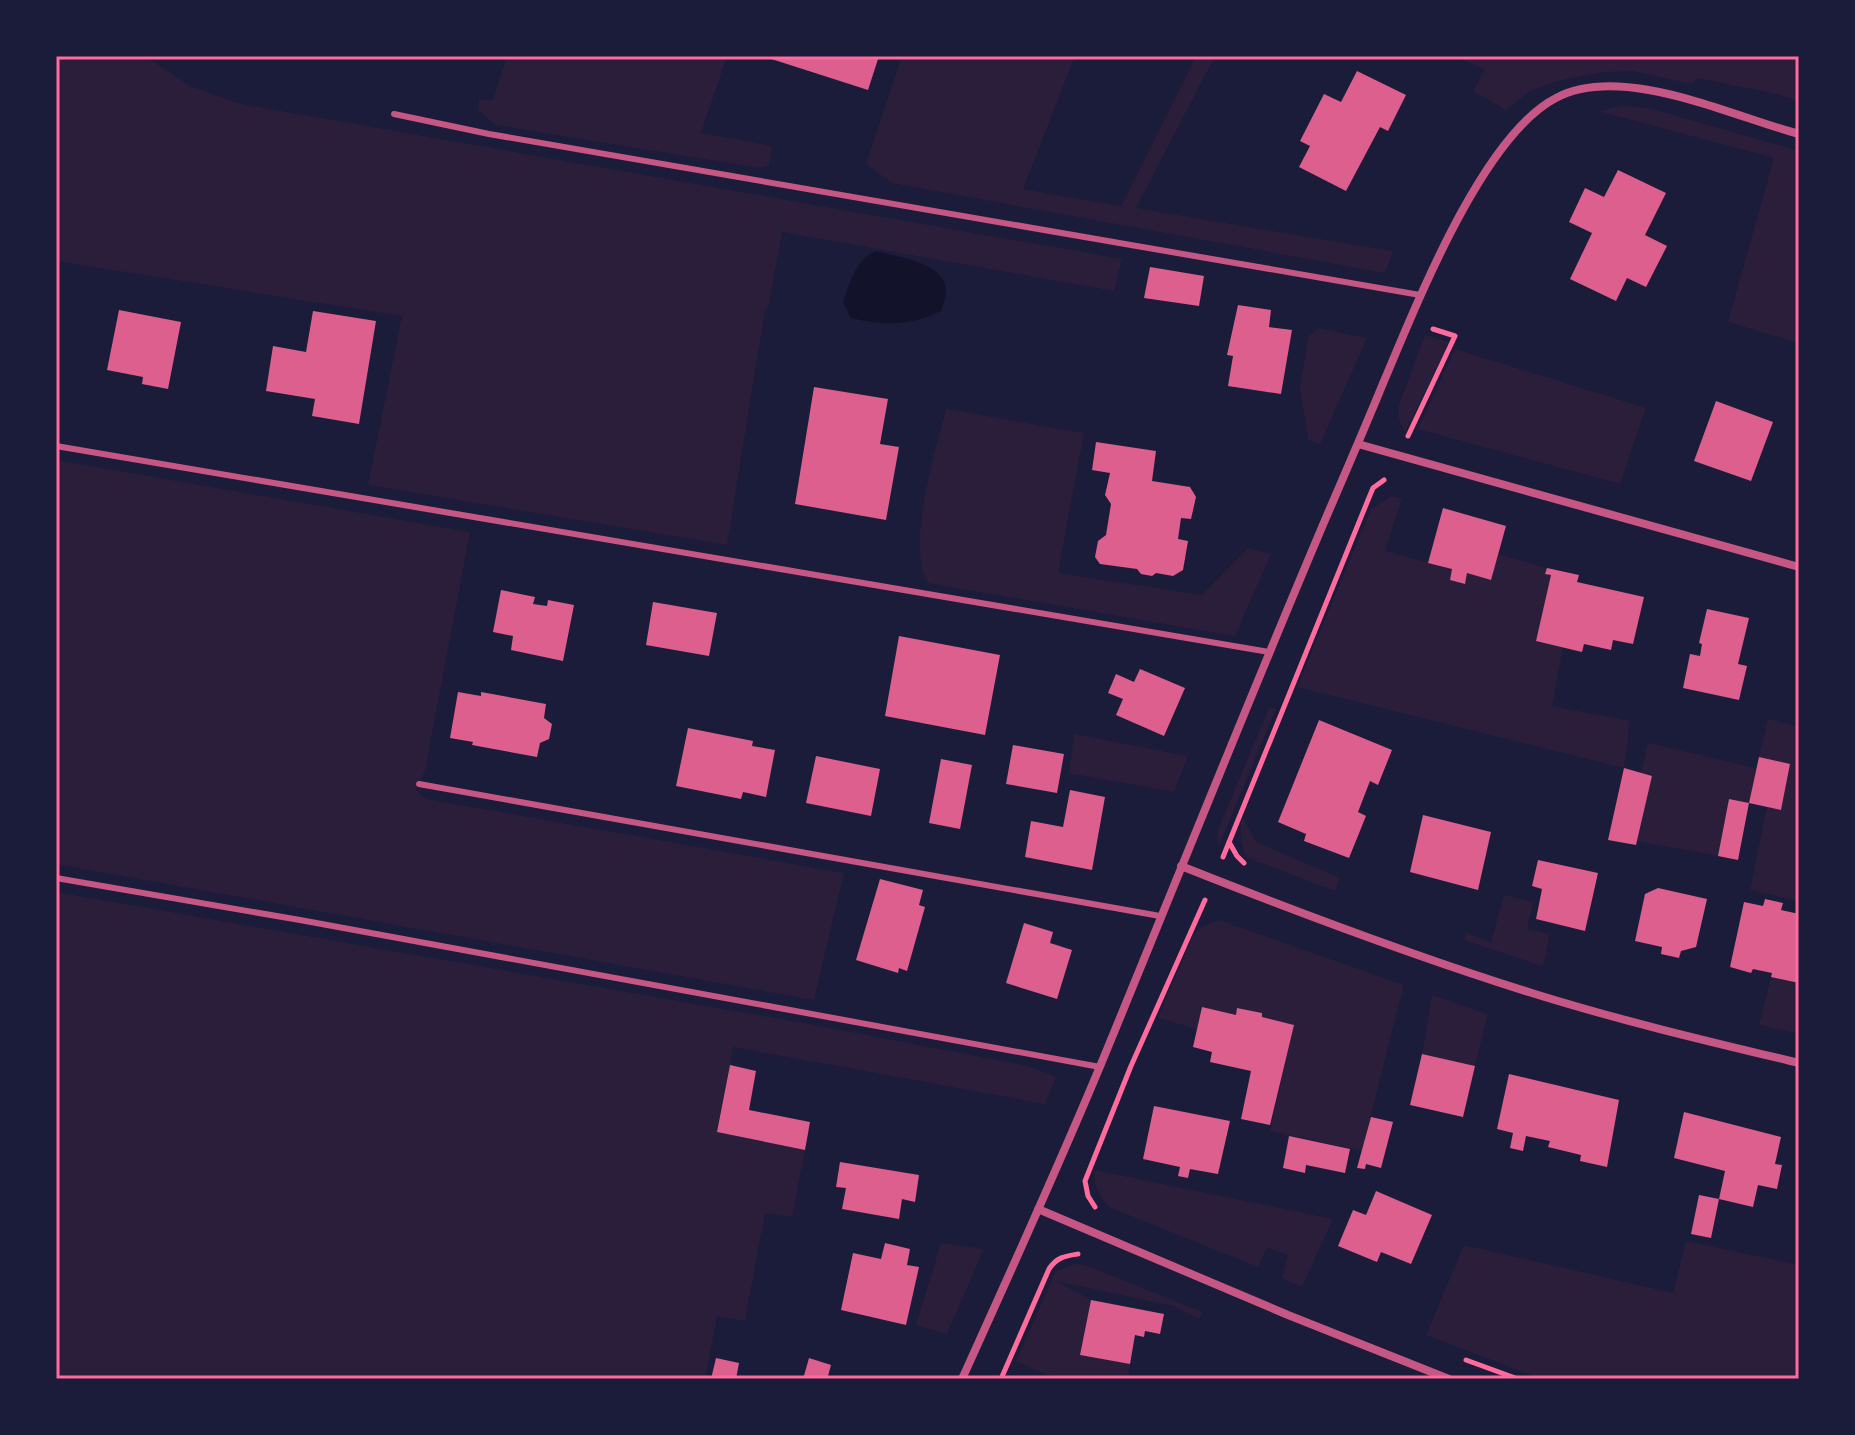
<svg xmlns="http://www.w3.org/2000/svg" width="1855" height="1435" font-family="Lato,sans-serif">
	<style>
		.green { fill: #2a1e3b }
		.water { fill: #12122b }
		.building { fill: #dd5f8e }
		.lines { fill: none; stroke-linecap: round; stroke-linejoin: round }
		.path { stroke: #ff6b9d; stroke-width: 5 }
		.service { stroke: #c65784; stroke-width: 6 }
		.minor { stroke: #c65784; stroke-width: 8 }
		.neatline { fill: none; stroke: #ff6b9d; stroke-width: 3 }
	</style>
	<rect width="100%" height="100%" fill="#1b1b3a"/>
	<path class="green" d="M 56,56 L 145,56 L 190,86 L 241,104 L 1122,259 L 1114,291 L 782,232 L 769,304 L 765,310 L 727,545 L 368,485 L 402,316 L 56,261 Z
		M 507,56 L 727,56 L 701,133 L 772,146 L 769,166 L 760,168 L 496,125 L 479,111 L 479,99 L 493,100 Z
		M 902,56 L 1075,56 L 1023,189 L 1121,206 L 1196,56 L 1215,56 L 1136,208 L 1393,251 L 1385,273 L 892,183 L 866,164 Z
		M 1456,56 L 1799,56 L 1799,102 L 1777,94 L 1697,78 L 1692,84 L 1633,71 L 1604,72 L 1557,81 L 1530,91 L 1506,110 L 1473,91 L 1485,70 Z
		M 1623,106 L 1652,109 L 1799,151 L 1799,343 L 1728,322 L 1774,158 L 1598,111 Z
		M 1318,328 L 1367,338 L 1320,444 L 1308,440 L 1300,389 L 1308,337 Z
		M 1425,335 L 1449,342 L 1405,433 L 1399,419 L 1399,405 Z
		M 1455,349 L 1646,408 L 1620,484 L 1418,429 Z
		M 946,409 L 1084,433 L 1058,573 L 1202,595 L 1248,548 L 1271,554 L 1235,636 L 928,583 C 905,547 936,450 946,409 Z
		M 56,460 L 470,532 L 425,771 L 416,790 L 426,799 L 844,873 L 814,1000 L 56,864 Z
		M 1392,496 L 1402,499 L 1385,551 L 1452,569 L 1450,580 L 1464,584 L 1467,573 L 1491,579 L 1498,554 L 1547,568 L 1545,573 L 1551,575 L 1536,641 L 1563,647 L 1552,706 L 1630,721 L 1624,768 L 1297,687 L 1371,509 Z
		M 1269,708 L 1276,709 L 1219,846 L 1217,837 L 1219,827 Z
		M 1768,719 L 1799,727 L 1799,901 L 1750,890 L 1767,807 L 1781,810 L 1790,765 L 1759,757 Z
		M 1074,734 L 1188,756 L 1174,792 L 1069,773 Z
		M 1648,743 L 1756,768 L 1749,803 L 1729,800 L 1718,856 L 1637,841 L 1652,776 L 1641,773 Z
		M 1243,818 L 1256,842 L 1340,878 L 1335,891 L 1248,858 C 1241,850 1238,828 1243,818 Z
		M 56,892 L 809,1024 L 1028,1066 L 1056,1077 L 1045,1104 L 733,1047 L 717,1132 L 805,1150 L 792,1217 L 765,1213 L 745,1321 L 717,1316 L 705,1379 L 56,1379 Z
		M 1504,895 L 1533,902 L 1527,929 L 1550,934 L 1543,966 L 1464,940 L 1466,932 L 1491,943 Z
		M 1219,920 L 1404,985 L 1362,1151 L 1270,1131 L 1293,1025 L 1262,1017 L 1262,1013 L 1238,1008 L 1236,1015 L 1202,1007 L 1197,1029 L 1158,1018 L 1192,938 L 1199,928 Z
		M 1771,977 L 1799,983 L 1799,1034 L 1759,1025 Z
		M 1432,995 L 1488,1014 L 1475,1066 L 1422,1054 Z
		M 1094,1170 L 1333,1219 L 1302,1287 L 1282,1278 L 1288,1255 L 1267,1248 L 1258,1267 L 1111,1208 C 1098,1196 1095,1188 1094,1170 Z
		M 1686,1241 L 1799,1265 L 1799,1379 L 1541,1379 L 1426,1335 L 1464,1245 L 1673,1293 Z
		M 941,1243 L 984,1249 L 947,1334 L 916,1325 Z
		M 1074,1264 L 1085,1265 L 1202,1312 L 1199,1319 L 1173,1306 L 1056,1281 L 1091,1300 L 1080,1355 L 1130,1364 L 1128,1379 L 1057,1379 L 1016,1361 L 1056,1271 Z"/>
	<path class="water" d="M 877,251 C 899,258 946,262 946,292 C 946,298 943,305 941,311 C 909,326 885,326 851,318 L 843,302 C 850,283 856,258 877,251 Z"/>
	<path class="building" d="M 762,56 L 879,56 L 868,90 Z
		M 1357,71 L 1406,95 L 1388,131 L 1380,127 L 1346,191 L 1299,167 L 1310,146 L 1300,141 L 1324,94 L 1341,102 Z
		M 1618,170 L 1666,193 L 1645,235 L 1667,246 L 1646,287 L 1627,278 L 1616,301 L 1570,279 L 1592,233 L 1569,222 L 1585,188 L 1604,197 Z
		M 1150,267 L 1204,276 L 1199,306 L 1144,298 Z
		M 1238,305 L 1271,310 L 1269,327 L 1292,330 L 1281,394 L 1228,386 L 1233,356 L 1227,355 Z
		M 119,310 L 181,322 L 168,389 L 142,384 L 143,377 L 107,370 Z
		M 313,311 L 376,321 L 359,424 L 312,416 L 315,399 L 266,391 L 273,346 L 306,352 Z
		M 814,387 L 888,399 L 880,444 L 899,447 L 886,520 L 795,504 Z
		M 1716,401 L 1773,422 L 1751,481 L 1694,461 Z
		M 1096,442 L 1156,451 L 1152,481 L 1190,487 L 1196,497 L 1191,519 L 1181,518 L 1178,539 L 1188,541 L 1183,570 L 1173,576 L 1156,573 L 1152,576 L 1141,574 L 1137,569 L 1100,564 L 1095,557 L 1098,541 L 1106,535 L 1111,504 L 1105,495 L 1110,473 L 1092,470 Z
		M 1443,508 L 1506,526 L 1491,580 L 1467,573 L 1465,584 L 1450,580 L 1452,569 L 1428,563 Z
		M 1547,568 L 1579,575 L 1577,582 L 1644,597 L 1633,644 L 1613,640 L 1611,650 L 1584,644 L 1582,652 L 1536,641 L 1551,575 L 1545,574 Z
		M 501,590 L 535,597 L 533,604 L 547,606 L 548,600 L 574,605 L 563,661 L 511,650 L 513,636 L 493,632 Z
		M 653,602 L 717,613 L 709,656 L 646,645 Z
		M 1707,609 L 1749,618 L 1738,664 L 1747,666 L 1739,700 L 1683,688 L 1690,654 L 1700,656 L 1702,644 L 1699,643 Z
		M 899,636 L 1000,655 L 985,735 L 885,716 Z
		M 1140,669 L 1185,688 L 1164,736 L 1116,715 L 1123,699 L 1108,693 L 1116,674 L 1134,682 Z
		M 458,692 L 481,696 L 481,692 L 546,704 L 544,718 L 552,724 L 549,739 L 540,743 L 537,757 L 472,745 L 473,742 L 450,738 Z
		M 1319,720 L 1392,750 L 1378,785 L 1370,781 L 1358,812 L 1366,816 L 1349,858 L 1304,841 L 1306,834 L 1278,822 Z
		M 688,728 L 753,741 L 752,746 L 775,750 L 766,797 L 743,792 L 741,799 L 676,786 Z
		M 1013,745 L 1064,754 L 1057,793 L 1006,784 Z
		M 816,756 L 880,769 L 871,816 L 806,803 Z
		M 1759,757 L 1790,764 L 1781,810 L 1749,803 L 1738,860 L 1718,856 L 1729,799 L 1749,803 Z
		M 941,759 L 972,765 L 960,829 L 929,823 Z
		M 1624,768 L 1652,776 L 1636,845 L 1608,840 Z
		M 1070,790 L 1105,797 L 1092,870 L 1025,857 L 1031,821 L 1063,827 Z
		M 1423,815 L 1491,832 L 1478,890 L 1410,872 Z
		M 1538,860 L 1598,873 L 1585,931 L 1536,919 L 1542,889 L 1532,886 Z
		M 880,879 L 923,890 L 919,905 L 925,907 L 907,971 L 899,968 L 898,973 L 856,960 Z
		M 1658,888 L 1707,899 L 1696,947 L 1681,951 L 1679,958 L 1661,954 L 1662,947 L 1635,941 L 1645,894 Z
		M 1765,899 L 1783,903 L 1781,910 L 1799,914 L 1799,983 L 1771,977 L 1772,973 L 1753,969 L 1751,973 L 1730,967 L 1744,902 L 1763,906 Z
		M 1024,923 L 1053,932 L 1050,943 L 1072,950 L 1057,999 L 1006,983 Z
		M 1202,1007 L 1236,1015 L 1237,1008 L 1262,1013 L 1262,1017 L 1294,1025 L 1270,1125 L 1241,1119 L 1251,1071 L 1210,1062 L 1212,1052 L 1193,1047 Z
		M 1422,1054 L 1475,1066 L 1463,1117 L 1410,1105 Z
		M 730,1065 L 756,1071 L 749,1110 L 810,1122 L 805,1150 L 717,1132 Z
		M 1509,1074 L 1619,1100 L 1607,1167 L 1580,1161 L 1581,1155 L 1548,1147 L 1550,1141 L 1526,1136 L 1523,1151 L 1510,1148 L 1513,1133 L 1497,1129 Z
		M 1154,1106 L 1230,1121 L 1218,1174 L 1190,1169 L 1188,1178 L 1178,1176 L 1180,1167 L 1143,1159 Z
		M 1684,1112 L 1781,1137 L 1775,1164 L 1782,1165 L 1777,1189 L 1758,1185 L 1753,1207 L 1719,1199 L 1725,1171 L 1674,1158 Z
		M 1371,1117 L 1393,1122 L 1381,1168 L 1366,1164 L 1365,1169 L 1357,1168 Z
		M 1289,1136 L 1350,1149 L 1345,1173 L 1306,1165 L 1305,1173 L 1283,1168 Z
		M 840,1162 L 919,1175 L 915,1202 L 902,1199 L 899,1219 L 842,1209 L 846,1188 L 836,1187 Z
		M 1376,1191 L 1432,1215 L 1411,1264 L 1381,1252 L 1377,1262 L 1338,1246 L 1353,1210 L 1366,1215 Z
		M 1699,1195 L 1719,1199 L 1711,1238 L 1691,1234 Z
		M 885,1243 L 910,1249 L 907,1265 L 919,1267 L 906,1325 L 841,1310 L 853,1253 L 881,1259 Z
		M 1091,1300 L 1164,1314 L 1160,1334 L 1145,1331 L 1144,1337 L 1135,1335 L 1130,1364 L 1080,1355 Z
		M 716,1358 L 739,1363 L 736,1379 L 711,1379 Z
		M 809,1358 L 831,1365 L 828,1376 L 836,1379 L 803,1379 Z"/>
	<g class="lines">
		<path class="path" d="M 1408,436 L 1455,336 L 1433,329
			M 1229,842 L 1237,856 L 1244,863
			M 1223,857 L 1368,500 L 1373,488 L 1384,480
			M 1095,1207 L 1088,1196 L 1085,1181 L 1131,1066 L 1205,900
			M 1466,1360 L 1518,1379
			M 1001,1379 L 1049,1269 C 1057,1257 1065,1256 1078,1254"/>
		<path class="service" d="M 394,114 L 489,134 L 1420,295
			M 56,446 L 1269,652
			M 419,784 L 1160,916
			M 56,878 L 300,920 L 1100,1067"/>
		<path class="minor" d="M 1358,444 L 1799,567
			M 1181,866 C 1297,912 1416,957 1535,994 C 1622,1021 1711,1042 1799,1063
			M 1038,1209 L 1288,1315 L 1449,1379
			M 962,1379 C 1009,1275 1057,1170 1101,1064 C 1177,880 1250,696 1328,513 C 1347,469 1366,425 1384,381 C 1416,306 1482,136 1556,98 C 1622,63 1731,116 1799,134"/>
	</g>
	<rect width="1855" height="1435" fill="none" stroke="#1b1b3a" stroke-width="116"/>
	<rect x="58" y="58" width="1739" height="1319" class="neatline"/>
</svg>
